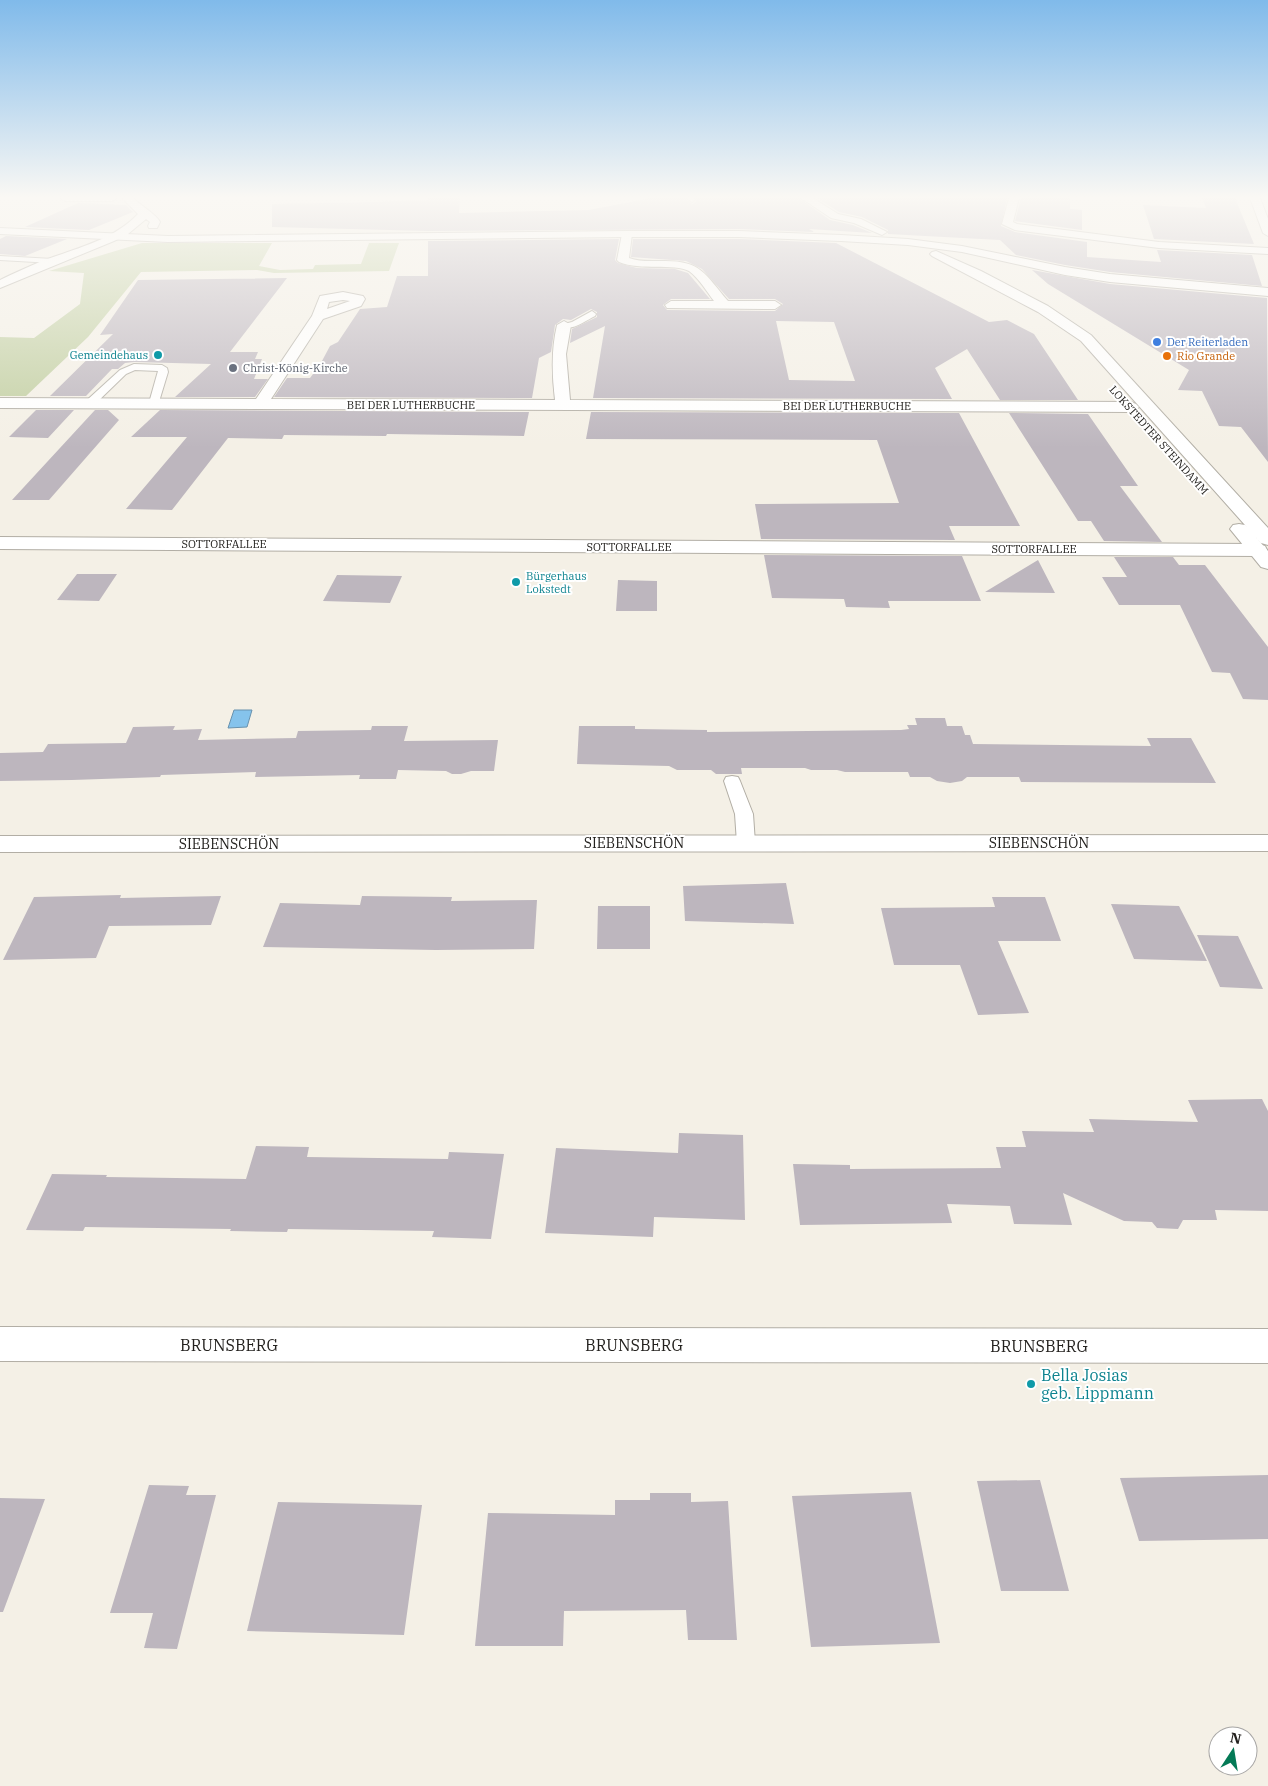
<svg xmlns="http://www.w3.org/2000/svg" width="1268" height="1786" font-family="'IBM Plex Serif',serif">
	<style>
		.green { fill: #c2cfa2 }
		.water { fill: #85c3ec; stroke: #6892ae }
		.building { fill: #bdb6be; fill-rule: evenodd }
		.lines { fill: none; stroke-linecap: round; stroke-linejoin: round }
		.lane-casing { stroke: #b2aea5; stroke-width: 2 }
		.street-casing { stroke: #b2aea5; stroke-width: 2 }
		.primary-casing { stroke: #b2aea5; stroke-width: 2 }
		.lane { fill: #fff; fill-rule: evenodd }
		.street { fill: #fff; fill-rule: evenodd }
		.primary { fill: #fff; fill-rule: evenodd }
		.shop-dot { fill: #3f7fe0; stroke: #fff; stroke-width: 2 }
		.culture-dot { fill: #0f9aa8; stroke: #fff; stroke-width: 2 }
		.food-dot { fill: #e8710a; stroke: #fff; stroke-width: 2 }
		.worship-dot { fill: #6b7280; stroke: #fff; stroke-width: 2 }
		.labels { text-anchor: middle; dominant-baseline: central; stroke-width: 4; stroke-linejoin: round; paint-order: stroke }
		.far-shop-label { font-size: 11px; fill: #366cbe; stroke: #fff; text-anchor: start }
		.far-culture-label { font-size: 11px; fill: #0d838f; stroke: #fff; text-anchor: end }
		.far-food-label { font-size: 11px; fill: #c56008; stroke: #fff; text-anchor: start }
		.far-worship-label { font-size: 11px; fill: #5b616d; stroke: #fff; text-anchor: start }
		.far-street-label { font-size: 11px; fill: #23211e; stroke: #fff }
		.street-label { font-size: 14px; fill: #23211e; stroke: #fff }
		.near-street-label { font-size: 16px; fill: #23211e; stroke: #fff }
		.near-culture-label { font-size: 16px; fill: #0d838f; stroke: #fff; text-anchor: start }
	</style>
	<rect width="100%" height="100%" fill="#f4f0e6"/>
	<path class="green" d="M 142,243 L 272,243 L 259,266 L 280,270 L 313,269 L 315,265 L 361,264 L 369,243 L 399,243 L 389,271 L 274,273 L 257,270 L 141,272 L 88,337 L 26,396 L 0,396 L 0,337 L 34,338 L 80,304 L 84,273 L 49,271 Z"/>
	<path class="water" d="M 234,710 L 252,710 L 247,727 L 228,728 Z"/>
	<path class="building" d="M 428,198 L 460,198 L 459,213 L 589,210 L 651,198 L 685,198 L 692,204 L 696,202 L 696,198 L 799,198 L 830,220 L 853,225 L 872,233 L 809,229 L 815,232 L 739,229 L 428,231 L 272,227 L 272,204 L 375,202 L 428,200 Z
		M 817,198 L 1007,198 L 1001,226 L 1015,232 L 1087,242 L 1087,257 L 1161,262 L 1157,250 L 1252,255 L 1262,286 L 1110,272 L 1065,265 L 1016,255 L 1000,240 L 888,234 L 888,230 L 862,217 L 839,212 Z
		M 1021,198 L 1070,198 L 1070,209 L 1082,210 L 1082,230 L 1015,221 Z
		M 1202,198 L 1235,198 L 1254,244 L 1154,239 L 1143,205 L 1206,208 Z
		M 78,203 L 126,205 L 133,212 L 89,230 L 25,227 Z
		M 6,236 L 67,239 L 25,256 L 0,254 L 0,239 Z
		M 619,239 L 615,260 L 618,263 L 637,268 L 675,269 L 688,273 L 710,299 L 671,299 L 663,305 L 667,310 L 775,311 L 783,304 L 775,299 L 729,299 L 702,269 L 686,261 L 631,257 L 633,239 L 739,239 L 836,243 L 989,322 L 1007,320 L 1034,334 L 1078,400 L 1000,400 L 967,349 L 935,368 L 952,399 L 593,398 L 605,326 L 570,343 L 572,329 L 597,317 L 597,312 L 591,309 L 571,320 L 563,319 L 555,325 L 551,352 L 539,358 L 532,398 L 274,397 L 287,378 L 310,378 L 313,374 L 315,374 L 330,346 L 338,342 L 360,309 L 387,307 L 397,276 L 428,276 L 428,241 ZM 776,321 L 834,322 L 855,381 L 789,380 Z
		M 1032,270 L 1110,284 L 1267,298 L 1268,462 L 1241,427 L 1219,426 L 1202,391 L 1178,390 L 1189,370 L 1048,284 Z
		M 287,278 L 230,352 L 258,352 L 255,359 L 262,359 L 254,379 L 268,379 L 255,397 L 175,397 L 211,364 L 134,362 L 125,363 L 118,369 L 112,369 L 86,396 L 50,396 L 113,334 L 100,335 L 138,280 Z
		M 36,410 L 74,410 L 48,438 L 9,437 Z
		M 95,410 L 108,410 L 119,420 L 49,500 L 12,500 Z
		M 160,410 L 529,412 L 524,436 L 387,434 L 386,436 L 284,435 L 282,439 L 228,438 L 172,510 L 126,509 L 187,437 L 131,437 Z
		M 591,412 L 959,413 L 1020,526 L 949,526 L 955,540 L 761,539 L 755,504 L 899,503 L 877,440 L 586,439 Z
		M 1009,413 L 1088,414 L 1138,486 L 1120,486 L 1162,542 L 1104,541 L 1091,521 L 1078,521 Z
		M 764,555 L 962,556 L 981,601 L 888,601 L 890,608 L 846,607 L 844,599 L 772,598 Z
		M 1114,557 L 1173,557 L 1179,565 L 1205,565 L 1268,647 L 1268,700 L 1243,699 L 1230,673 L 1212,672 L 1180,605 L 1119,605 L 1102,577 L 1127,577 Z
		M 1038,560 L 1055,593 L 985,592 Z
		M 77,574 L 117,574 L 99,601 L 57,600 Z
		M 337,575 L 402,576 L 390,603 L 323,601 Z
		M 618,580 L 657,581 L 657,611 L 616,611 Z
		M 915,718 L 945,718 L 947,726 L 962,726 L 965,735 L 970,735 L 973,744 L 1151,746 L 1147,738 L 1191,738 L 1216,783 L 1021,782 L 1019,777 L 967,777 L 962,781 L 950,783 L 937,781 L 930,777 L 910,777 L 908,772 L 845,772 L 837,770 L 811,770 L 805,768 L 741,768 L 742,774 L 716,774 L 711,770 L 677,770 L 669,766 L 577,764 L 579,726 L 635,726 L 635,729 L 707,730 L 707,732 L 901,730 L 909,729 L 907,725 L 917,725 Z
		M 175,726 L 173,730 L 202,729 L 198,740 L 296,738 L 298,731 L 371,730 L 372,726 L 408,726 L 404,741 L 498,740 L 494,771 L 471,771 L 461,774 L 452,774 L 446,771 L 398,770 L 396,779 L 359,779 L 360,775 L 255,777 L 256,772 L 161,775 L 160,777 L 72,780 L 0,781 L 0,753 L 43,752 L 48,744 L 126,743 L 133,727 Z
		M 786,883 L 794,924 L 685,921 L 683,886 Z
		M 121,895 L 120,898 L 221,896 L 211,925 L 109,926 L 96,958 L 3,960 L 34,897 Z
		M 362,896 L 452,897 L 451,901 L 537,900 L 534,949 L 436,950 L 263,947 L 280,903 L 360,905 Z
		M 992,897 L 1045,897 L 1061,941 L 998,941 L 1029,1013 L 978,1015 L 960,965 L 894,965 L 881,908 L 995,907 Z
		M 1111,904 L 1179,906 L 1207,961 L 1134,959 Z
		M 598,906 L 650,906 L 650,949 L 597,949 Z
		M 1197,935 L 1238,936 L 1263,989 L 1220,987 Z
		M 1262,1099 L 1268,1111 L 1268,1211 L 1215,1210 L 1217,1220 L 1183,1220 L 1178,1229 L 1157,1228 L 1152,1222 L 1124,1221 L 1063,1193 L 1072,1225 L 1014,1224 L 1010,1206 L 947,1204 L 952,1223 L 800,1225 L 793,1164 L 850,1165 L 850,1169 L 1001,1168 L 996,1147 L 1026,1147 L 1022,1131 L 1094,1132 L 1089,1119 L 1198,1122 L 1188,1100 Z
		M 679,1133 L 743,1135 L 745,1220 L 654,1217 L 653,1237 L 545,1233 L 556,1148 L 678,1153 Z
		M 256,1146 L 309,1147 L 307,1157 L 448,1159 L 449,1152 L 504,1154 L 491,1239 L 432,1237 L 434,1231 L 288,1229 L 287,1232 L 230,1231 L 231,1229 L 85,1227 L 83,1231 L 26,1230 L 52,1174 L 107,1175 L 106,1177 L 246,1179 Z
		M 1268,1475 L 1268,1539 L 1139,1541 L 1120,1478 Z
		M 1040,1480 L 1069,1591 L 1001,1591 L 977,1481 Z
		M 149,1485 L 189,1486 L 186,1495 L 216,1495 L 177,1649 L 144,1648 L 153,1613 L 110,1613 Z
		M 911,1492 L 940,1643 L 811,1647 L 792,1496 Z
		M 650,1493 L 691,1493 L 691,1502 L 728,1501 L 737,1640 L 688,1640 L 686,1610 L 564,1611 L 563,1646 L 475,1646 L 488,1513 L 615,1515 L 615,1500 L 650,1500 Z
		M 0,1498 L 45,1499 L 3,1612 L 0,1612 Z
		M 278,1502 L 422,1505 L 404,1635 L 247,1631 Z"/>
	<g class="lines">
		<defs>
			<path id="lane" d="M 687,198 L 694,198 L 695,200 L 692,202 Z
				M 0,256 L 53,259 L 57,261 L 53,263 L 0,260 Z
				M 592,311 L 596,314 L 595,316 C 585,321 570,333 560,325 L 572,322 Z
				M 134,364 L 162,365 L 167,368 L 168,372 L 158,405 L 154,406 L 149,403 L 158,371 L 135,370 L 126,374 L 94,405 L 86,405 L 85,403 L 86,401 L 120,370 Z
				M 732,776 L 738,777 L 740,781 L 753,814 L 755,843 L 752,847 L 746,848 L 740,847 L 737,843 L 735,814 L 724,781 L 726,777 Z"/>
			<path id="street" d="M 60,198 L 117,198 L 112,201 L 65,201 Z
				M 122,198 L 133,198 C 140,205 157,215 160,222 L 157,228 L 149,228 L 148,226 L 150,222 L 146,219 L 128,234 L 114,241 L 0,288 L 0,280 C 14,273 28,267 42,261 C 74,249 114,240 138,214 Z
				M 1009,198 L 1019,198 L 1013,222 L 1017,224 L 1159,242 L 1268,248 L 1268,254 L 1159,248 L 1015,230 L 1002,224 Z
				M 1250,198 L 1260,198 L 1268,219 L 1268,236 L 1263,233 Z
				M 627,231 L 632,234 L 629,258 C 639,262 650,261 661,261 C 701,260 704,273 728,301 L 775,301 L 781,305 L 775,309 L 667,308 L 665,305 L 671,301 L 714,301 C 707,292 699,278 689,271 C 674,263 641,271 619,262 L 617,260 L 622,234 Z
				M 343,292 L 363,296 L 365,299 L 361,306 L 323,319 L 271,399 L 555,400 C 552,375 551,350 557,325 L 564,321 L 571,325 L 566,354 L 570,400 L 1131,402 L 1136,404 L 1139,407 L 1136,410 L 1131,412 L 0,408 L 0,398 L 256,399 L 312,316 L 320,296 ZM 343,300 L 350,301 L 327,309 L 329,302 Z
				M 0,537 L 1258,544 L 1265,546 L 1267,550 L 1265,554 L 1258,556 L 0,549 Z
				M 1268,835 L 1268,851 L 0,852 L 0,836 Z
				M 0,1327 L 1268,1329 L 1268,1363 L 0,1361 Z"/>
			<path id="primary" d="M 801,198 L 813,198 L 838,214 L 861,219 L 887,232 L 882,235 L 854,223 L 831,218 Z
				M 0,228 L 168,236 L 627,231 L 739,231 L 841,235 L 908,239 L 962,246 L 1065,267 L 1110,274 L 1268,288 L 1268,296 L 1110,282 L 1065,275 L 962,252 L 908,245 L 841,241 L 739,237 L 627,237 L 168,242 L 0,234 Z
				M 936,251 L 981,271 L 1048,306 L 1091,335 L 1268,528 L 1268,545 L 1261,543 L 1081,341 L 1038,312 L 932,256 L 930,254 L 932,252 Z
				M 1239,524 L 1245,525 L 1268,551 L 1268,569 L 1261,567 L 1230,529 L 1233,525 Z"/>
		</defs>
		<use href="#lane" class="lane-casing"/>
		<use href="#street" class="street-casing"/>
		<use href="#primary" class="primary-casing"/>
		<use href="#lane" class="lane"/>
		<use href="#street" class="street"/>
		<use href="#primary" class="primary"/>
	</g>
	<linearGradient id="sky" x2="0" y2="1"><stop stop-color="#80baea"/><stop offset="0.44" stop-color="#faf8f4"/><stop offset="1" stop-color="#faf8f4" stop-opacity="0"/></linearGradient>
	<rect width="1268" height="448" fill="url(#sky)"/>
	<circle class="shop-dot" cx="1157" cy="342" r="5"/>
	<g class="culture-dot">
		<circle cx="158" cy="355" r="5"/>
		<circle cx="516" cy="582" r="5"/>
		<circle cx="1031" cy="1384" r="5"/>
	</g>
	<circle class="food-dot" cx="1167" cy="356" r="5"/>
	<circle class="worship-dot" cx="233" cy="368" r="5"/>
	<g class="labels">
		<g class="far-shop-label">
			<text x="1167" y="342">Der Reiterladen</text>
		</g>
		<g class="far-culture-label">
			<text x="148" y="355">Gemeindehaus</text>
			<text x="526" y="576" text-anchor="start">Bürgerhaus<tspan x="526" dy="13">Lokstedt</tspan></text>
		</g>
		<g class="far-food-label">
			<text x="1177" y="356">Rio Grande</text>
		</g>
		<g class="far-worship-label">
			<text x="243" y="368">Christ-König-Kirche</text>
		</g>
		<g class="far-street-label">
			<text x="411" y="405">BEI DER LUTHERBUCHE</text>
			<text x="847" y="406">BEI DER LUTHERBUCHE</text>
			<text transform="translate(1159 440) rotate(48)">LOKSTEDTER STEINDAMM</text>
			<text x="224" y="544">SOTTORFALLEE</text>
			<text x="629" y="547">SOTTORFALLEE</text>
			<text x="1034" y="549">SOTTORFALLEE</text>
		</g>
		<g class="street-label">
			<text x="634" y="843">SIEBENSCHÖN</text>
			<text x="1039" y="843">SIEBENSCHÖN</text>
			<text x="229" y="844">SIEBENSCHÖN</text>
		</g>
		<g class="near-street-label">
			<text x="229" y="1345">BRUNSBERG</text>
			<text x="634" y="1345">BRUNSBERG</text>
			<text x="1039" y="1346">BRUNSBERG</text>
		</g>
		<g class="near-culture-label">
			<text x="1041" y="1375">Bella Josias<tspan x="1041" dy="18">geb. Lippmann</tspan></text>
		</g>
	</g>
	<g transform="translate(1233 1751) rotate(12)"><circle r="24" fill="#ffffff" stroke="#a7a6a5"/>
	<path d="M0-4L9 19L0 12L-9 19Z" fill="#047a56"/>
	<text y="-8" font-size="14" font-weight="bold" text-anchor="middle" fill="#23211e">N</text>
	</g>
</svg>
